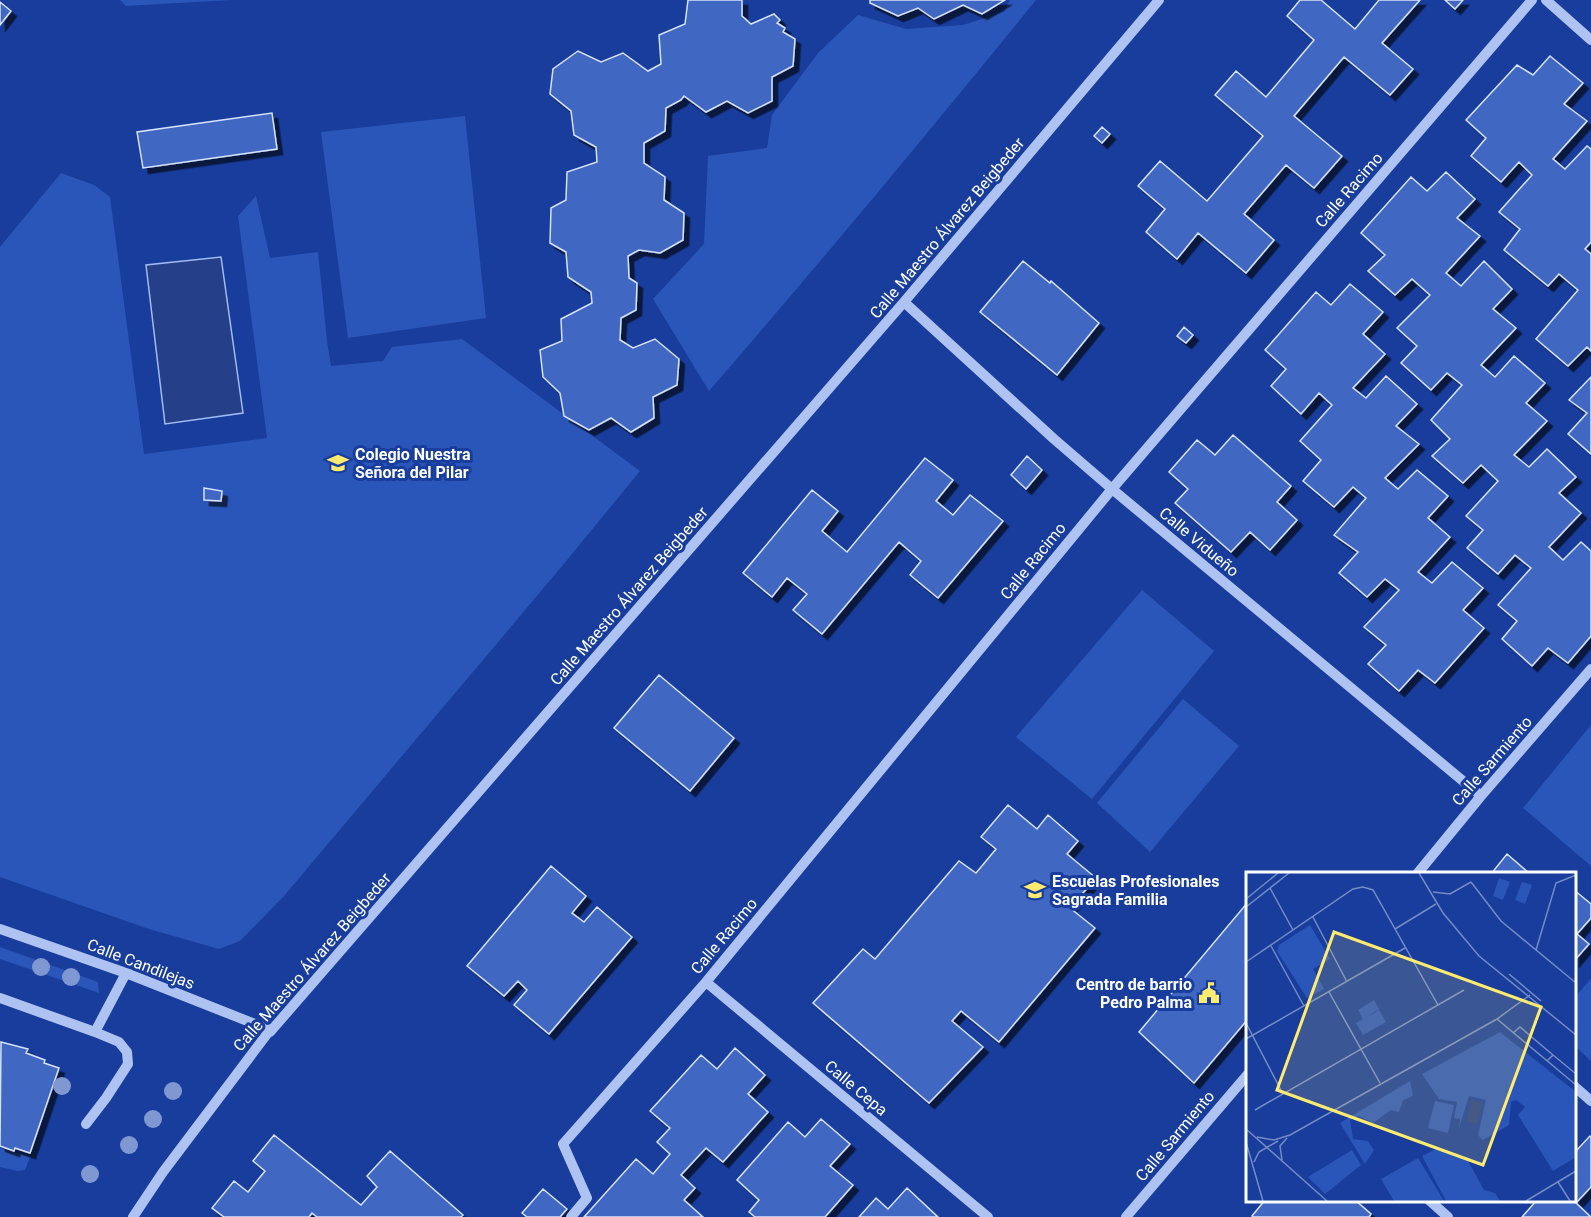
<svg xmlns="http://www.w3.org/2000/svg" width="1591" height="1217" font-family="Roboto,sans-serif">
	<style>
		.green { fill: #2b56b9 }
		.water { fill: #254088; stroke: #a1bbf4; stroke-width: 1.5 }
		.building { fill: #4167c2; stroke: #d6e2fc; stroke-width: 1.5; filter: url(#shadow) }
		.lines { fill: none; stroke-linecap: round; stroke-linejoin: round }
		.minor { stroke: #afc3f2; stroke-width: 10 }
		.tree { fill: #8098d1 }
		.labels { text-anchor: middle; dominant-baseline: central; stroke-width: 6; stroke-linejoin: round; paint-order: stroke }
		.street-label { font-size: 16px; fill: #fff; stroke: #183d9c }
		.poi-label { font-size: 16px; font-weight: bold; fill: #fff; stroke: #183d9c; text-anchor: start }
		.inset-road { fill: none; stroke: #748bc4; stroke-width: 1.5 }
		.view { fill: #ffeb70; fill-opacity: 0.15; stroke: #ffeb70; stroke-width: 3 }
		.inset-edge { fill: none; stroke: #fff; stroke-width: 3 }
	</style>
	<defs>
		<filter id="shadow"><feDropShadow dx="5.5" dy="5.5" stdDeviation="0" flood-color="#0009"/></filter>
	</defs>
	<rect width="100%" height="100%" fill="#183d9c"/>
	<path class="green" d="M 120,0 L 231,0 L 126,6 Z
		M 1010,0 L 1036,0 C 929,132 820,263 709,391 L 653,299 L 704,244 L 708,156 L 767,148 L 772,115 L 818,53 L 858,15 L 906,29 L 963,25 L 1004,12 Z
		M 465,116 L 486,318 L 348,338 L 321,132 Z
		M 61,173 L 94,185 L 110,197 L 144,454 L 267,438 L 238,216 L 256,196 L 270,258 L 318,252 L 327,341 L 331,366 L 383,361 L 392,347 L 462,339 L 640,471 L 563,565 L 284,896 L 240,941 L 219,949 L 149,929 L 0,877 L 0,247 Z
		M 1142,590 L 1214,651 L 1092,799 L 1016,737 Z
		M 1183,699 L 1239,746 L 1150,852 L 1097,803 Z
		M 1591,725 L 1591,866 L 1523,808 Z
		M 0,947 L 98,982 L 99,993 L 0,959 Z
		M 1591,979 L 1591,1061 L 1575,1046 L 1574,998 Z
		M 0,1148 L 30,1157 L 25,1170 L 18,1171 L 0,1167 Z"/>
	<path class="water" d="M 221,257 L 243,413 L 165,424 L 146,265 Z"/>
	<path class="building" d="M 688,0 L 742,0 L 742,16 L 751,24 L 774,14 L 780,20 L 777,23 L 785,28 L 783,32 L 795,39 L 793,66 L 772,77 L 772,101 L 748,113 L 727,101 L 706,112 L 684,96 L 681,100 L 666,108 L 665,131 L 644,143 L 644,163 L 665,177 L 664,200 L 684,213 L 683,240 L 660,253 L 639,250 L 628,256 L 629,278 L 637,283 L 636,310 L 621,318 L 620,340 L 633,348 L 655,339 L 679,359 L 677,385 L 653,397 L 654,418 L 631,432 L 611,418 L 589,430 L 564,416 L 560,393 L 543,377 L 540,350 L 562,341 L 561,319 L 592,303 L 591,292 L 568,277 L 566,252 L 550,243 L 551,208 L 566,200 L 567,172 L 597,162 L 596,147 L 574,135 L 571,111 L 550,94 L 553,69 L 578,51 L 601,62 L 623,53 L 648,71 L 661,64 L 659,35 L 685,24 Z
		M 870,0 L 1005,0 L 982,14 L 963,5 L 934,19 L 918,8 L 898,16 L 870,3 Z
		M 1300,0 L 1321,0 L 1355,29 L 1379,0 L 1420,0 L 1382,43 L 1413,69 L 1390,95 L 1344,57 L 1294,116 L 1342,156 L 1314,188 L 1286,165 L 1244,214 L 1274,240 L 1246,273 L 1198,233 L 1177,259 L 1146,232 L 1165,209 L 1138,186 L 1160,161 L 1207,201 L 1263,136 L 1215,95 L 1236,71 L 1266,97 L 1314,40 L 1287,16 Z
		M 1445,0 L 1463,0 L 1455,9 Z
		M 0,2 L 11,11 L 0,25 Z
		M 1550,56 L 1583,83 L 1564,104 L 1587,121 L 1553,159 L 1565,169 L 1587,146 L 1591,149 L 1591,242 L 1585,249 L 1591,254 L 1591,351 L 1587,347 L 1568,366 L 1536,339 L 1578,290 L 1559,274 L 1548,286 L 1504,250 L 1520,229 L 1499,212 L 1532,175 L 1519,162 L 1501,182 L 1471,156 L 1486,138 L 1466,120 L 1517,65 L 1533,75 Z
		M 272,113 L 277,149 L 143,168 L 137,132 Z
		M 1102,127 L 1110,134 L 1102,143 L 1094,136 Z
		M 1446,172 L 1475,199 L 1457,218 L 1480,236 L 1446,273 L 1461,286 L 1484,261 L 1512,289 L 1493,309 L 1516,328 L 1481,365 L 1495,377 L 1514,356 L 1545,383 L 1526,403 L 1547,421 L 1514,455 L 1529,467 L 1547,449 L 1576,477 L 1559,493 L 1581,513 L 1549,547 L 1563,560 L 1581,542 L 1591,551 L 1591,636 L 1568,663 L 1548,648 L 1532,666 L 1502,639 L 1517,621 L 1498,605 L 1531,568 L 1515,555 L 1498,574 L 1467,548 L 1483,530 L 1466,516 L 1498,481 L 1481,465 L 1463,483 L 1432,456 L 1450,439 L 1431,420 L 1462,385 L 1447,373 L 1431,390 L 1401,363 L 1417,346 L 1397,328 L 1430,295 L 1412,279 L 1395,295 L 1368,271 L 1385,255 L 1361,233 L 1411,177 L 1427,191 Z
		M 1023,261 L 1050,283 L 1051,281 L 1099,323 L 1057,375 L 980,312 Z
		M 1350,284 L 1383,312 L 1363,334 L 1385,354 L 1353,388 L 1366,398 L 1386,376 L 1417,404 L 1396,426 L 1419,444 L 1385,478 L 1398,489 L 1417,470 L 1448,496 L 1428,518 L 1450,537 L 1418,572 L 1432,583 L 1452,562 L 1483,588 L 1463,610 L 1484,628 L 1435,683 L 1418,670 L 1399,691 L 1368,664 L 1386,645 L 1364,627 L 1399,590 L 1385,579 L 1367,597 L 1339,573 L 1358,552 L 1334,535 L 1366,498 L 1353,487 L 1334,507 L 1303,481 L 1321,460 L 1300,441 L 1332,405 L 1319,393 L 1301,414 L 1271,386 L 1286,369 L 1265,350 L 1316,292 L 1331,305 Z
		M 1184,327 L 1193,335 L 1186,343 L 1177,336 Z
		M 1591,377 L 1591,454 L 1568,434 L 1587,413 L 1569,400 Z
		M 1233,435 L 1291,486 L 1277,502 L 1297,520 L 1270,550 L 1250,532 L 1231,552 L 1175,503 L 1188,489 L 1169,472 L 1197,440 L 1215,455 Z
		M 1027,456 L 1042,470 L 1026,489 L 1011,475 Z
		M 925,458 L 953,480 L 936,501 L 953,515 L 970,495 L 1003,521 L 938,598 L 910,575 L 921,561 L 899,542 L 822,634 L 793,610 L 807,594 L 787,578 L 772,597 L 743,573 L 812,490 L 838,511 L 822,531 L 847,552 Z
		M 204,488 L 222,491 L 221,501 L 204,500 Z
		M 659,675 L 734,738 L 690,791 L 614,728 Z
		M 1008,805 L 1037,829 L 1048,815 L 1078,841 L 1067,854 L 1096,878 L 1070,908 L 1095,928 L 999,1042 L 961,1011 L 952,1021 L 983,1047 L 929,1103 L 813,1003 L 863,949 L 875,959 L 959,861 L 976,873 L 996,849 L 981,837 Z
		M 1507,854 L 1530,874 L 1491,874 Z
		M 551,866 L 586,896 L 572,913 L 584,922 L 597,907 L 632,937 L 549,1034 L 514,1005 L 527,990 L 518,981 L 504,996 L 467,966 Z
		M 1574,890 L 1591,904 L 1591,918 L 1577,934 L 1589,944 L 1574,961 Z
		M 1248,902 L 1248,1019 L 1194,1083 L 1139,1032 Z
		M 1,1042 L 28,1049 L 26,1053 L 45,1060 L 44,1063 L 59,1068 L 30,1153 L 15,1148 L 14,1151 L 0,1146 Z
		M 735,1048 L 765,1075 L 748,1094 L 768,1112 L 723,1162 L 706,1148 L 681,1175 L 695,1188 L 684,1200 L 703,1217 L 584,1217 L 636,1159 L 653,1174 L 670,1154 L 657,1142 L 670,1128 L 650,1111 L 701,1055 L 717,1069 Z
		M 821,1119 L 850,1144 L 830,1166 L 853,1185 L 825,1217 L 755,1217 L 749,1212 L 759,1200 L 737,1180 L 788,1122 L 805,1137 Z
		M 274,1135 L 361,1205 L 377,1187 L 367,1176 L 390,1151 L 463,1215 L 461,1217 L 317,1217 L 312,1213 L 309,1217 L 224,1217 L 212,1208 L 234,1181 L 248,1192 L 265,1171 L 253,1161 Z
		M 1590,1136 L 1591,1137 L 1591,1187 L 1576,1203 L 1591,1217 L 1522,1217 L 1537,1200 L 1574,1200 L 1574,1153 Z
		M 907,1188 L 938,1217 L 859,1217 L 876,1198 L 888,1209 Z
		M 543,1189 L 567,1209 L 560,1217 L 527,1217 L 522,1213 Z
		M 1265,1200 L 1355,1200 L 1371,1214 L 1369,1217 L 1253,1217 L 1252,1216 Z"/>
	<g class="lines">
		<path class="minor" d="M 1546,0 L 1591,40
			M 904,302 L 1054,439 L 1112,489 L 1481,796
			M 1417,874 L 1481,796 L 1591,669
			M 0,929 L 126,973 L 270,1030
			M 706,982 L 988,1217
			M 0,998 L 95,1032 L 126,973
			M 1574,1086 L 1591,1101
			M 86,1124 L 106,1098 L 128,1064 L 127,1052 L 119,1042 L 95,1032
			M 1429,1200 L 1448,1217
			M 133,1217 L 163,1172 L 270,1030 L 270,1032 L 904,302 L 1159,0
			M 571,1217 L 587,1198 L 563,1144 L 706,982 L 1112,489 L 1532,0
			M 1126,1217 L 1248,1074"/>
	</g>
	<g class="tree">
		<circle cx="41" cy="967" r="9"/>
		<circle cx="71" cy="977" r="9"/>
		<circle cx="62" cy="1086" r="9"/>
		<circle cx="173" cy="1091" r="9"/>
		<circle cx="153" cy="1119" r="9"/>
		<circle cx="129" cy="1145" r="9"/>
		<circle cx="90" cy="1174" r="9"/>
	</g>
	<defs>
		<symbol id="school-bare" viewBox="-9 -9 18 18"><path d="M0-5L7-2L0 1L-7-2ZM-4 1L0 2.5L4 1V4Q0 6-4 4Z" fill="#ffeb70" stroke="#183d9c" stroke-width="2.5" paint-order="stroke"/></symbol>
		<symbol id="civic-bare" viewBox="-9 -9 18 18"><path d="M-.6-6.5H3V-4.5H.6V-3L4-1V1h2V6H-6V1h2V-1L-.6-3ZM-1.2 2.5V6h2.4V2.5Z" fill="#ffeb70" stroke="#183d9c" stroke-width="2.5" paint-order="stroke"/></symbol>
	</defs>
	<g fill-rule="evenodd">
		<use href="#school-bare" x="323" y="448" width="30" height="30"/>
		<use href="#school-bare" x="1020" y="875" width="30" height="30"/>
		<use href="#civic-bare" x="1194" y="978" width="30" height="30"/>
	</g>
	<g class="labels">
		<g class="street-label">
			<text transform="translate(1349 190) rotate(-49)">Calle Racimo</text>
			<text transform="translate(947 228) rotate(-50)">Calle Maestro Álvarez Beigbeder</text>
			<text transform="translate(1199 542) rotate(40)">Calle Vidueño</text>
			<text transform="translate(1033 561) rotate(-51)">Calle Racimo</text>
			<text transform="translate(629 596) rotate(-49)">Calle Maestro Álvarez Beigbeder</text>
			<text transform="translate(1492 761) rotate(-49)">Calle Sarmiento</text>
			<text transform="translate(724 936) rotate(-50)">Calle Racimo</text>
			<text transform="translate(312 962) rotate(-49)">Calle Maestro Álvarez Beigbeder</text>
			<text transform="translate(141 964) rotate(21)">Calle Candilejas</text>
			<text transform="translate(856 1088) rotate(40)">Calle Cepa</text>
			<text transform="translate(1175 1136) rotate(-50)">Calle Sarmiento</text>
		</g>
		<g class="poi-label">
			<text x="355" y="454">Colegio Nuestra<tspan x="355" dy="18">Señora del Pilar</tspan></text>
			<text x="1052" y="881">Escuelas Profesionales<tspan x="1052" dy="18">Sagrada Familia</tspan></text>
			<text x="1192" y="984" text-anchor="end">Centro de barrio<tspan x="1192" dy="18">Pedro Palma</tspan></text>
		</g>
	</g>
	<g transform="translate(1246 872)">
		<rect width="330" height="330" fill="#183d9c"/>
		<path d="M 253,6 L 264,10 L 257,28 L 247,24 ZM 276,10 L 286,13 L 279,32 L 269,28 ZM 64,53 L 84,87 L 67,97 L 78,117 L 61,126 L 31,79 L 33,73 ZM 128,128 L 133,137 L 118,147 L 133,138 L 140,150 L 117,163 L 110,151 L 117,147 L 112,138 ZM 254,160 L 330,220 L 330,285 L 307,299 L 272,243 L 279,235 L 270,228 L 265,230 L 263,253 L 237,268 L 232,263 L 240,228 L 223,224 L 213,256 L 214,247 L 208,246 L 211,230 L 193,227 L 176,202 ZM 164,209 L 167,224 L 157,228 L 153,240 L 145,238 L 127,251 L 113,244 L 104,248 L 107,267 L 122,269 L 128,278 L 119,292 L 94,251 ZM 189,229 L 208,233 L 202,261 L 182,256 ZM 190,277 L 221,287 L 238,318 L 249,321 L 254,329 L 200,329 L 176,284 ZM 106,278 L 115,293 L 79,322 L 62,305 ZM 172,286 L 198,329 L 148,329 L 135,307 Z" fill="#2b56b9"/>
		<path d="M 225,228 L 236,230 L 231,252 L 221,250 Z" fill="#254088"/>
		<path class="inset-road" d="M 173,1 L 197,41 L 233,84 L 330,163M 225,10 L 255,49 L 330,111M 24,16 L 47,58M 187,20 L 204,22 L 225,10M 0,27 L 32,1M 0,35 L 43,1M 67,45 L 101,110M 149,57 L 190,32M 25,74 L 58,134M 290,78 L 310,11 L 330,3M 0,90 L 107,17 L 117,15 L 127,18 L 192,133M 263,102 L 295,129M 83,120 L 134,211M 251,147 L 330,213M 0,151 L 37,222M 267,161 L 274,155 L 307,183 L 301,189M 0,167 L 159,76M 307,183 L 330,202M 9,238 L 218,118M 0,257 L 81,329M 11,265 L 28,268 L 44,263 L 251,147 L 284,123M 0,270 L 17,329M 36,288 L 34,274 L 41,266M 8,290 L 13,280 L 32,269M 312,310 L 324,329M 280,329 L 330,299"/>
		<path class="view" d="M 88,60 L 295,135 L 237,293 L 31,218 Z"/>
		<rect width="330" height="330" class="inset-edge"/>
	</g>
</svg>
